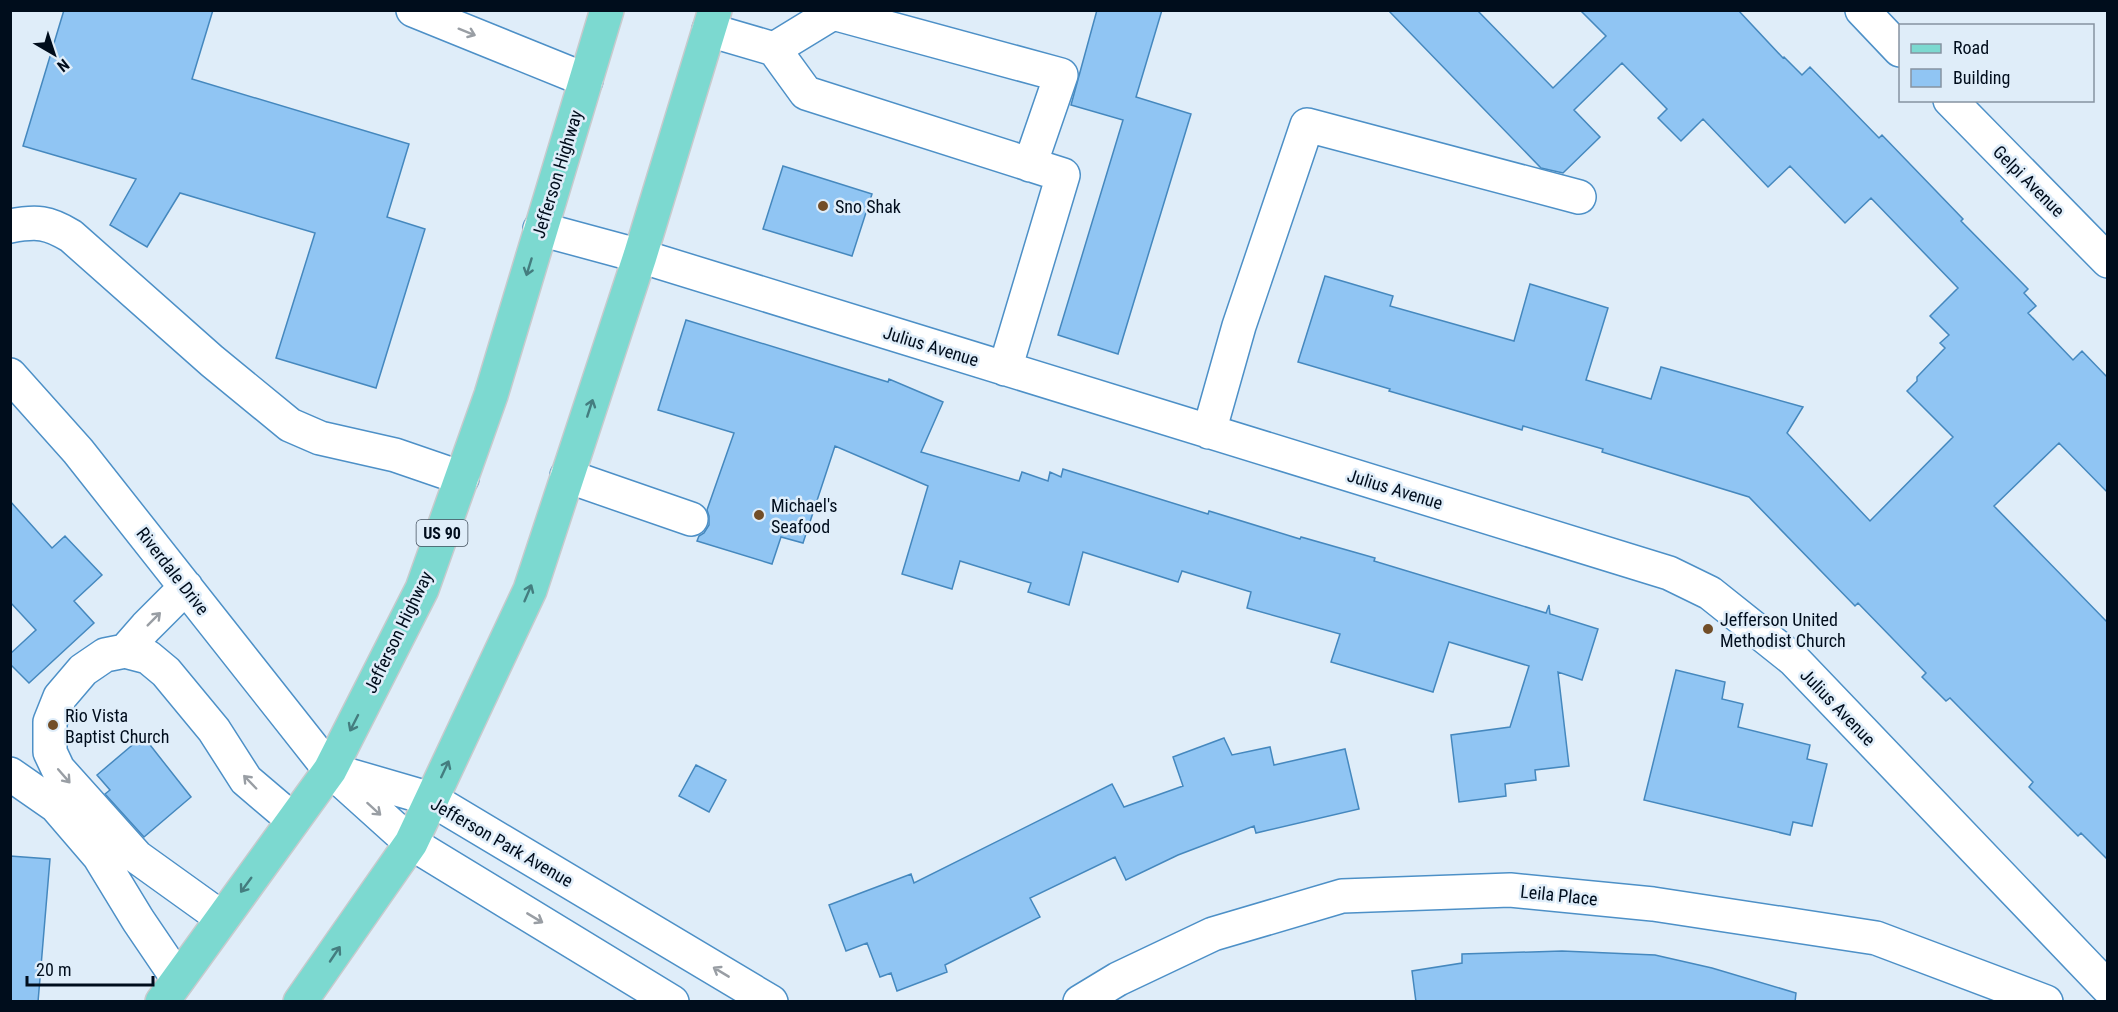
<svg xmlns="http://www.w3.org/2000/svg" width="2118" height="1012" font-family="'Roboto Condensed',sans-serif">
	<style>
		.building { fill: #90c5f3; stroke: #4588be; stroke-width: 1.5 }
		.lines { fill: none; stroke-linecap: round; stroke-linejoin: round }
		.minor-casing { stroke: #4d90c7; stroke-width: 36 }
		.major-casing { stroke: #c7cacd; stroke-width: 36 }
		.minor { stroke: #fff; stroke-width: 33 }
		.major { stroke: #7cd9d0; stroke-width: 33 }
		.oneway { stroke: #999ea4 }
		.oneway2 { stroke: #447d7f }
		.poi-dot { fill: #724e28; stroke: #dfedf9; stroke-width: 2 }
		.labels { text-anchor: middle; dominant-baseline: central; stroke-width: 5; stroke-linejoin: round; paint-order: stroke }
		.shield { fill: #dfedf9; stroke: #43505e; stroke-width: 1.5 }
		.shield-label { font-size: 16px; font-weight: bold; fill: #000d1c }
		.street-label { font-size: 18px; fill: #000d1c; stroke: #dfedf9 }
		.poi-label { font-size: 18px; fill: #000d1c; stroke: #dfedf9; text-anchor: start }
	</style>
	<rect width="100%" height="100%" fill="#dfedf9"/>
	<path class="building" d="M 64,10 L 213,10 L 192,79 L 409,144 L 387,217 L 425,229 L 376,388 L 276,358 L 315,233 L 180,193 L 147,247 L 110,225 L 136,179 L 23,146 Z
		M 1097,10 L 1162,10 L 1136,97 L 1191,114 L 1118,354 L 1058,335 L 1123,120 L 1071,105 Z
		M 1388,10 L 1477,10 L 1553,88 L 1606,36 L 1580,10 L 1738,10 L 1783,58 L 1784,57 L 1802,75 L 1810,67 L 1879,138 L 1882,135 L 1963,219 L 1961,221 L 2028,289 L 2024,293 L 2036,306 L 2028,313 L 2073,360 L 2082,351 L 2108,378 L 2108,493 L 2059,443 L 1994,506 L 2108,623 L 2108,860 L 2081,833 L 2078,836 L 2029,787 L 2033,782 L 1950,698 L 1946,701 L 1922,677 L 1926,673 L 1858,603 L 1855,606 L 1749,497 L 1602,452 L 1603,449 L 1523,426 L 1522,430 L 1389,391 L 1390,389 L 1298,362 L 1325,276 L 1393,296 L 1390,306 L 1514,341 L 1530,284 L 1608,308 L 1586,380 L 1651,399 L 1661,367 L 1803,407 L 1787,433 L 1870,521 L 1953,437 L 1907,391 L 1917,381 L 1917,377 L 1945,348 L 1940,343 L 1949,335 L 1930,316 L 1958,288 L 1871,198 L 1845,223 L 1790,166 L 1768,187 L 1703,119 L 1681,141 L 1658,118 L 1667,109 L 1622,63 L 1574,110 L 1600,137 L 1563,173 L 1541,168 Z
		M 783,166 L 872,194 L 852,256 L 763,229 Z
		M 686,320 L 888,382 L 889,379 L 943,402 L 921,452 L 1019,481 L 1022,472 L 1048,481 L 1050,472 L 1061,477 L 1063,469 L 1208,514 L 1209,511 L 1300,539 L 1301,537 L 1375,558 L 1374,561 L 1546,613 L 1549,605 L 1550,614 L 1598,629 L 1582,680 L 1558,672 L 1569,766 L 1535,770 L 1536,780 L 1505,784 L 1506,796 L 1459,802 L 1451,735 L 1510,727 L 1529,666 L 1449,642 L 1433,692 L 1331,662 L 1340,634 L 1247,608 L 1251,592 L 1182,571 L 1178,582 L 1083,552 L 1069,605 L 1028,592 L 1031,583 L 960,561 L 952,589 L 902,574 L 928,486 L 835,446 L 803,543 L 781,537 L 772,564 L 697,541 L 699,536 L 704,533 L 709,525 L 709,516 L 707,510 L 734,433 L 658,410 Z
		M 10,501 L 52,548 L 65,536 L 102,575 L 74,601 L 94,623 L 29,683 L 10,664 L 10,654 L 36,630 L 10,602 Z
		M 1676,670 L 1725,682 L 1722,699 L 1743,704 L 1738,727 L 1810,745 L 1807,759 L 1827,764 L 1812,826 L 1793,822 L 1790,835 L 1644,800 Z
		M 143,736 L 191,797 L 144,837 L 105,794 L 110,790 L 97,775 Z
		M 1224,738 L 1232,755 L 1270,747 L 1274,765 L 1345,749 L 1359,809 L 1256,833 L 1254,826 L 1178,855 L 1126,880 L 1115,857 L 1030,898 L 1040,917 L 945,965 L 947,972 L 897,991 L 891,973 L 880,977 L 867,943 L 846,951 L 829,905 L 911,874 L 914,883 L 1112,784 L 1124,807 L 1183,786 L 1173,757 Z
		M 696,765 L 726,780 L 709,812 L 679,796 Z
		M 10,856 L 50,859 L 38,1002 L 10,1002 Z
		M 1562,951 L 1655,955 L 1712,968 L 1796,993 L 1795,1002 L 1416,1002 L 1412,971 L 1462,963 L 1462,954 Z"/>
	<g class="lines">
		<defs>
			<path id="minor" d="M 413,10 L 586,80
				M 1862,10 L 1900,50
				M 709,30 L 774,49 L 806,93 L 1063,175 L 1005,369
				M 774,49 L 833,13 L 1061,75 L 1030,165
				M 1950,100 L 2108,261
				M 10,226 C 37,221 48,222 71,236 L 212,361 L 290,425 L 320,438 L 395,455 L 462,478
				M 540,229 L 640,256 L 1669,573 L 1710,593 L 1794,660 L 2108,988
				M 10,375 L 78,451 L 330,770 L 411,843 L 672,1002
				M 1209,432 L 1239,326 L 1307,125 L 1579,197
				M 567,476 L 691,519
				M 125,651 L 146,627 L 186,587
				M 338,772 L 431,799 L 771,1002
				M 10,774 L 56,806 L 99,856 L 138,920 L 178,979
				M 222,918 L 137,857 L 58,769 L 50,752 L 50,722 L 60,697 L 83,670 L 105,655 L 125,651 L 148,657 L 166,672 L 214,730 L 246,780 L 293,820
				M 1080,1002 L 1118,979 L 1213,934 L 1342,896 L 1510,890 L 1653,904 L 1876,938 L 2046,1002"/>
			<path id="major" d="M 162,1002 L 330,770 L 422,589 L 491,395 L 607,10
				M 300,1002 L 411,843 L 530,590 L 640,256 L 715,10"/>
		</defs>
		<use href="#minor" class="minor-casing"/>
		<use href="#major" class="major-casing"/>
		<use href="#minor" class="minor"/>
		<use href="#major" class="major"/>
	</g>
	<defs><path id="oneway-shaft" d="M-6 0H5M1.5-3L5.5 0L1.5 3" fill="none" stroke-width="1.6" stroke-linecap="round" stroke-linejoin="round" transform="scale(1.5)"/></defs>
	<g class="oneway">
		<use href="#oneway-shaft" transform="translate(467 32) rotate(22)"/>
		<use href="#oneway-shaft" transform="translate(154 619) rotate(-45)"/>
		<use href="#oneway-shaft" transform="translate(64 776) rotate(49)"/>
		<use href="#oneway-shaft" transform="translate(250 782) rotate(-134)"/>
		<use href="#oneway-shaft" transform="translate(374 809) rotate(42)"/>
		<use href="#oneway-shaft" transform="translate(535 918) rotate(31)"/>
		<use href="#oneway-shaft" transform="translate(721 972) rotate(-149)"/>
	</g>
	<g class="oneway2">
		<use href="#oneway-shaft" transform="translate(529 267) rotate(107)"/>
		<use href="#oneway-shaft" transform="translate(590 408) rotate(-72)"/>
		<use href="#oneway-shaft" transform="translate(528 593) rotate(-67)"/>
		<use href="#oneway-shaft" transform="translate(354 723) rotate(117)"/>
		<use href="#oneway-shaft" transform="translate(445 769) rotate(-65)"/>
		<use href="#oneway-shaft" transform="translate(246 885) rotate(126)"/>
		<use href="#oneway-shaft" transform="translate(335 954) rotate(-56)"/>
	</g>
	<g class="poi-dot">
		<circle cx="823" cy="206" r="6"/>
		<circle cx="759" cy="515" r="6"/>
		<circle cx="1708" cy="629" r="6"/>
		<circle cx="53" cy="725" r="6"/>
	</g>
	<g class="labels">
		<rect class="shield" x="416.5" y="520" width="51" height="26" rx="4.5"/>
		<g class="shield-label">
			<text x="442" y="533">US 90</text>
		</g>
		<g class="street-label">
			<text transform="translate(557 174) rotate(-73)">Jefferson Highway</text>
			<text transform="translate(2029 181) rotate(45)">Gelpi Avenue</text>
			<text transform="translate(931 346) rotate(17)">Julius Avenue</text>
			<text transform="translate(1395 489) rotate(17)">Julius Avenue</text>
			<text transform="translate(173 571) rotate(52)">Riverdale Drive</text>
			<text transform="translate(398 632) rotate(-64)">Jefferson Highway</text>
			<text transform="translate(1838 707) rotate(46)">Julius Avenue</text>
			<text transform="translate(502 842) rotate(30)">Jefferson Park Avenue</text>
			<text transform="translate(1559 895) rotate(6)">Leila Place</text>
		</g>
		<g class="poi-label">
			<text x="835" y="206">Sno Shak</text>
			<text x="771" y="505">Michael's<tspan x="771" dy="21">Seafood</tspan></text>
			<text x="1720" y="619">Jefferson United<tspan x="1720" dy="21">Methodist Church</tspan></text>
			<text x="65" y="715">Rio Vista<tspan x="65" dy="21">Baptist Church</tspan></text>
		</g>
	</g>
	<rect width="2118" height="1012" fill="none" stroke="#000d1c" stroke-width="24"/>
	<rect x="1899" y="24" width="195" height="78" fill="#dfedf9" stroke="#8693a1" stroke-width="1.5"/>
	<rect x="1911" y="44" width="30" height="9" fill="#7cd9d0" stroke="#8693a1" stroke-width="1.5"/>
	<text x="1953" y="54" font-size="18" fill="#000d1c">Road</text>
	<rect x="1911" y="69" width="30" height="18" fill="#90c5f3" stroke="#8693a1" stroke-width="1.5"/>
	<text x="1953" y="84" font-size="18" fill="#000d1c">Building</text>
	<g transform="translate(54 54) rotate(141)" stroke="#dfedf9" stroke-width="4.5" paint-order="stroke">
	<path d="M0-4.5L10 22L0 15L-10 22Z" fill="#000d1c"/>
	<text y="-9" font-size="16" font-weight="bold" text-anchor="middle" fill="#000d1c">N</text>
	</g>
	<path d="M27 976v9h126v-9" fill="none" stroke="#000d1c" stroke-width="3"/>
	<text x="36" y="976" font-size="18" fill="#000d1c" stroke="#dfedf9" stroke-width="4.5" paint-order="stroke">20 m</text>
</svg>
